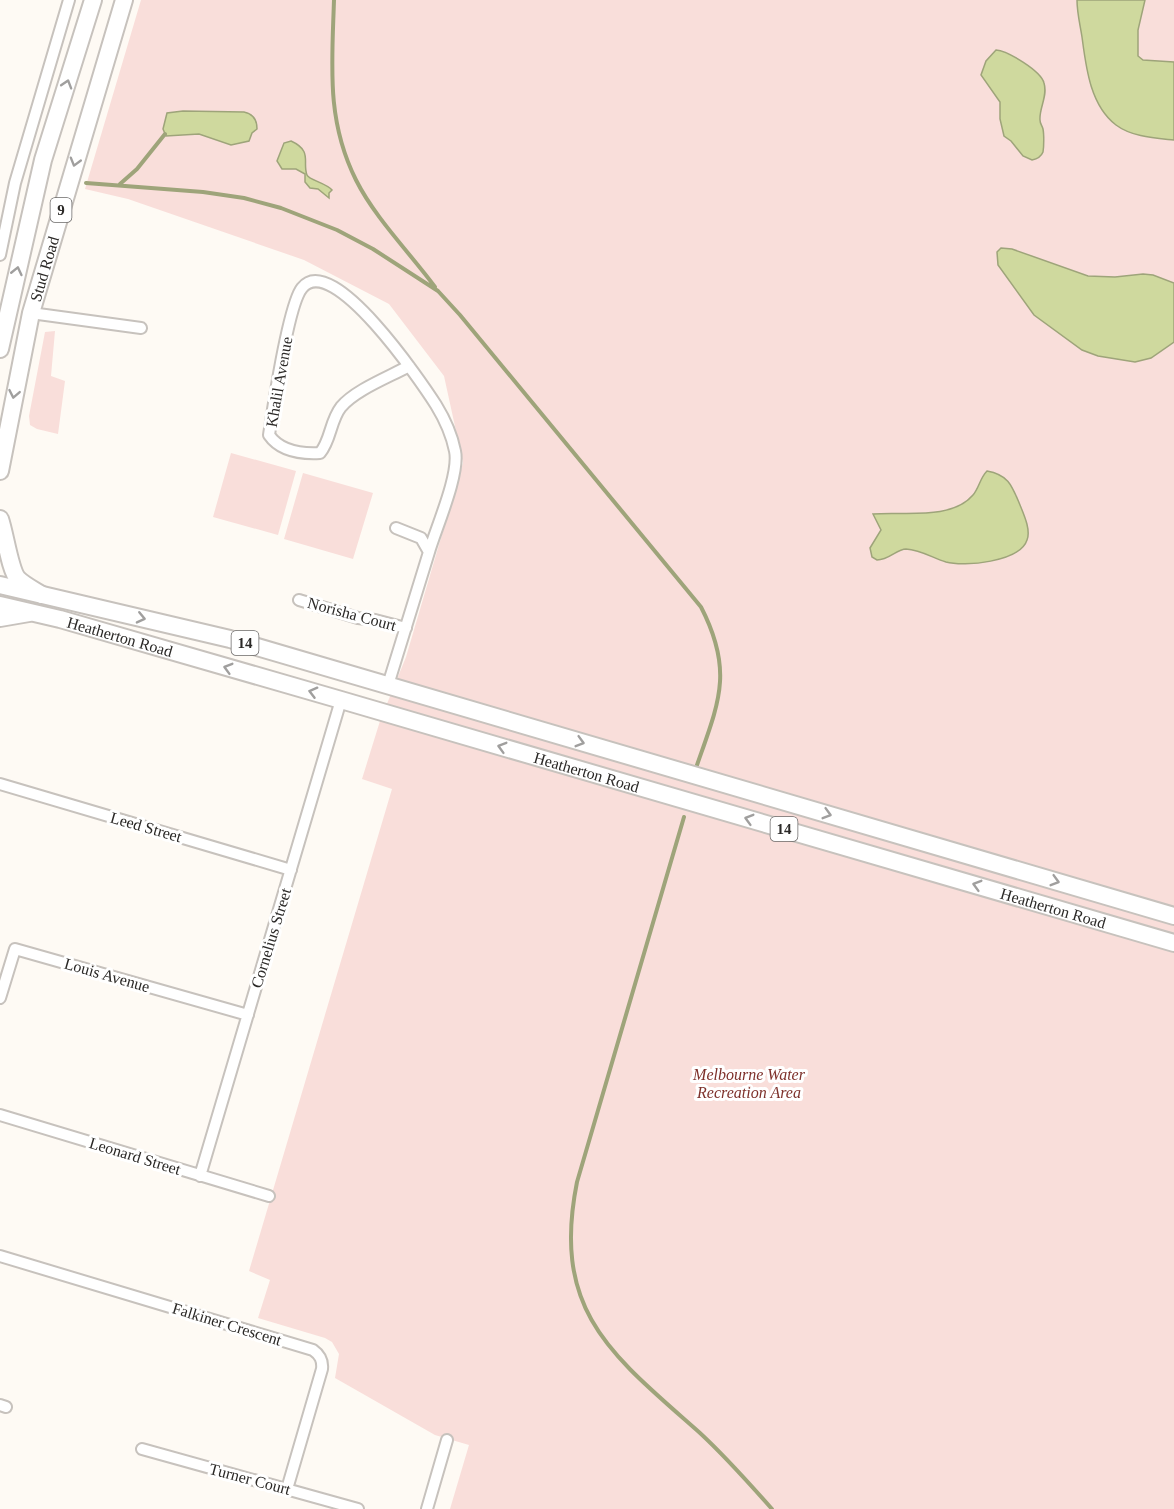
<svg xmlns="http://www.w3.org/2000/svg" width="1174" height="1509" font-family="Georgia,serif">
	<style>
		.green { fill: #f9deda }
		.water { fill: #cfd99e; stroke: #9ea47a; stroke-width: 1.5 }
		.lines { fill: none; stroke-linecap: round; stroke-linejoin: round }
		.stream { stroke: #9ea47a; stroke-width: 4 }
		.minor-casing { stroke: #c7c2bd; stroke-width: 14 }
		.primary-casing { stroke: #c7c2bd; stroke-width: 20 }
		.trunk-casing { stroke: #c7c2bd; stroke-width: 20 }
		.minor { stroke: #fff; stroke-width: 10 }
		.primary { stroke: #fff; stroke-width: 16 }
		.trunk { stroke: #fff; stroke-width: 16 }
		.oneway { stroke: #a09f9e }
		.labels { text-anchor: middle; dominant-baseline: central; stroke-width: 6; stroke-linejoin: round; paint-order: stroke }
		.shield { fill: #fff; stroke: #6b6968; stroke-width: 1.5 }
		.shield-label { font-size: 15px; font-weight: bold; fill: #2b2927 }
		.street-label { font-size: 16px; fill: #2b2927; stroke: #fff }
		.park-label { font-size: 16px; font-style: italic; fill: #7e312b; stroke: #fff }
	</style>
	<rect width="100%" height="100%" fill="#fefaf4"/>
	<path class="green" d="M 141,0 L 1174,0 L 1174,1509 L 450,1509 L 469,1445 L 435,1435 L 335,1378 L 339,1354 L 332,1342 L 325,1338 L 258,1318 L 270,1280 L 249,1271 L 392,789 L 362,779 L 380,721 L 406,657 L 463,463 L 444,376 L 389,304 L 304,260 L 128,199 L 85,189 Z
		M 55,331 L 51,376 L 65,381 L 58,434 L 37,429 L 30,425 L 29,416 L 45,332 Z
		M 231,453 L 296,471 L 278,535 L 213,517 Z
		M 303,473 L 373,493 L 353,559 L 284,539 Z"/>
	<path class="water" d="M 1077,0 L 1145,0 L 1138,30 L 1138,56 L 1143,60 L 1174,62 L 1174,140 C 1155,138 1132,137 1116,125 C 1090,105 1086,67 1082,37 C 1080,24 1077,13 1077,0 Z
		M 996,50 C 1008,51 1041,71 1044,83 C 1048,96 1039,108 1040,120 C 1040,124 1042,125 1043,129 C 1044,134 1044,146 1043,152 C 1041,157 1037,159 1032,160 L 1023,156 L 1011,141 L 1004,136 L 1000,119 L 1000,102 L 981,75 L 986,61 Z
		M 183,111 L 244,112 C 254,114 257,120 257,129 L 252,133 L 249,141 L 231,145 L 199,134 L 166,136 L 163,129 L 167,113 Z
		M 291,141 C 313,151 302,162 307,175 C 309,180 326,183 332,190 L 329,193 L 329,198 L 318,189 L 310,188 L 305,182 L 305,174 L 296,169 L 282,169 L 277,161 L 284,143 Z
		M 1001,248 L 1012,249 L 1088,276 L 1115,277 L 1143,274 L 1153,275 L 1174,283 L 1174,342 L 1151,358 L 1135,362 L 1098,356 L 1082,350 L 1034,315 L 998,265 L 997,252 Z
		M 987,471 C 1009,475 1012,486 1020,505 C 1024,515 1031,530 1027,540 C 1020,562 964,567 946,562 C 933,558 921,550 906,549 C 897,549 889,560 877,560 L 872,557 L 870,548 L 881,530 L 873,514 C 902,511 951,521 973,495 C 979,488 980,478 987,471 Z"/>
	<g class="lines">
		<path class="stream" d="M 334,0 C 332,65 326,120 356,180 C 375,218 410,253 435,287
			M 86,183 L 203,192 L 244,198 L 281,208 L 337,230 L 373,249 L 438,291 L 460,315 L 701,607 C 734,671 719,702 697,765
			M 120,184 L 137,169 L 165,134
			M 684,817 L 577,1182 C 551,1312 612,1355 700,1433 C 726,1457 749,1483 772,1509"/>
		<defs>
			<path id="minor" d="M 0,255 L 15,183 L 69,0
				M 31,313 L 141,328
				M 409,366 C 389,377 355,390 341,407 C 330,421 331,440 320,453 C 302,454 280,451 269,435 C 273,409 288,305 302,288 C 332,250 422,383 436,405 C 444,418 452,436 455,451 C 460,474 436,528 429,552
				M 299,600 L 358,618 L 375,620 L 406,628
				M 388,685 L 429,552 L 421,538 L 396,528
				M 0,784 L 291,870
				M 0,998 L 15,949 L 248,1015
				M 0,1115 L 269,1196
				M 200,1176 L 341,700
				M 0,1256 L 313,1350 C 320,1355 323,1360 322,1369 L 287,1489
				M 0,1405 L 6,1407
				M 142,1449 L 358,1509
				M 427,1509 L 447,1440"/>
			<g id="primary">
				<path d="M 0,585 L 230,639 L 1174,916"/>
				<path id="s1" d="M 0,605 L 60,619 L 341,700 L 1174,943"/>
			</g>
			<g id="trunk">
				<path d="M 0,349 L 43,160 L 93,0"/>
				<path id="s2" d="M 0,471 L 31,313 L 124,0"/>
				<path d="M 0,519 C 5,533 10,571 18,579 C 24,585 34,590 42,595"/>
				<path d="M 0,618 L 29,613"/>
			</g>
		</defs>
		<use href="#minor" class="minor-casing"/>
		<use href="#primary" class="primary-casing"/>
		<use href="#trunk" class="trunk-casing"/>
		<use href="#minor" class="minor"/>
		<use href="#primary" class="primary"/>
		<use href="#trunk" class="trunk"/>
	</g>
	<defs><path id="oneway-chevron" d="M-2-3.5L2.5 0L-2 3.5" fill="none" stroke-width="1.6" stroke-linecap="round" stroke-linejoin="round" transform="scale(1.5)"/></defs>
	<g class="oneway">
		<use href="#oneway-chevron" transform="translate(67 84) rotate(-73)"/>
		<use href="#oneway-chevron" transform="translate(75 162) rotate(106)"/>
		<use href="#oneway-chevron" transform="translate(17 271) rotate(-77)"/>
		<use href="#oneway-chevron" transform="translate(14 394) rotate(101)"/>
		<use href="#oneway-chevron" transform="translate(141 618) rotate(13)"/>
		<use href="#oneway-chevron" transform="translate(228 668) rotate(-164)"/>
		<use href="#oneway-chevron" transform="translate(313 692) rotate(-165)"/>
		<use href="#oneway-chevron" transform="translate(580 742) rotate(16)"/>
		<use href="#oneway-chevron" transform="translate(502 747) rotate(-164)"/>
		<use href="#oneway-chevron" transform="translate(827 814) rotate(16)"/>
		<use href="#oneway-chevron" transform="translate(749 819) rotate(-164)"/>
		<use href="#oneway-chevron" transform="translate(1055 881) rotate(16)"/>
		<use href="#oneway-chevron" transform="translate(977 885) rotate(-164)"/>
	</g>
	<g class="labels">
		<g class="shield">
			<rect x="50.5" y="198" width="21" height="24" rx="4.5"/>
			<rect x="231.5" y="631" width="27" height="24" rx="4.5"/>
			<rect x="770.5" y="817" width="27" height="24" rx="4.5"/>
		</g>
		<g class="shield-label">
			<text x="61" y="210">9</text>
			<text x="245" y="643">14</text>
			<text x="784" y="829">14</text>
		</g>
		<g class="street-label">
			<text stroke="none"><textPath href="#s2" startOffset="207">Stud Road</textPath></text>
			<text transform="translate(279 382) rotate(-80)">Khalil Avenue</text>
			<text transform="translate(352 614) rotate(15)">Norisha Court</text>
			<text stroke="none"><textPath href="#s1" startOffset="124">Heatherton Road</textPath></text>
			<text stroke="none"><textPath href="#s1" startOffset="610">Heatherton Road</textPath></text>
			<text transform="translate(146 827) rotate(16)">Leed Street</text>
			<text stroke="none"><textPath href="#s1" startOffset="1096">Heatherton Road</textPath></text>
			<text transform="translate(271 938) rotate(-73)">Cornelius Street</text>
			<text transform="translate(107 975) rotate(16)">Louis Avenue</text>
			<text transform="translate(135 1156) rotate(17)">Leonard Street</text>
			<text transform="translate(227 1324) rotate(17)">Falkiner Crescent</text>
			<text transform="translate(250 1479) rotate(15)">Turner Court</text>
		</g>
		<g class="park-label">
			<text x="749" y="1074">Melbourne Water<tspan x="749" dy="18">Recreation Area</tspan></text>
		</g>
	</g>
</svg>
